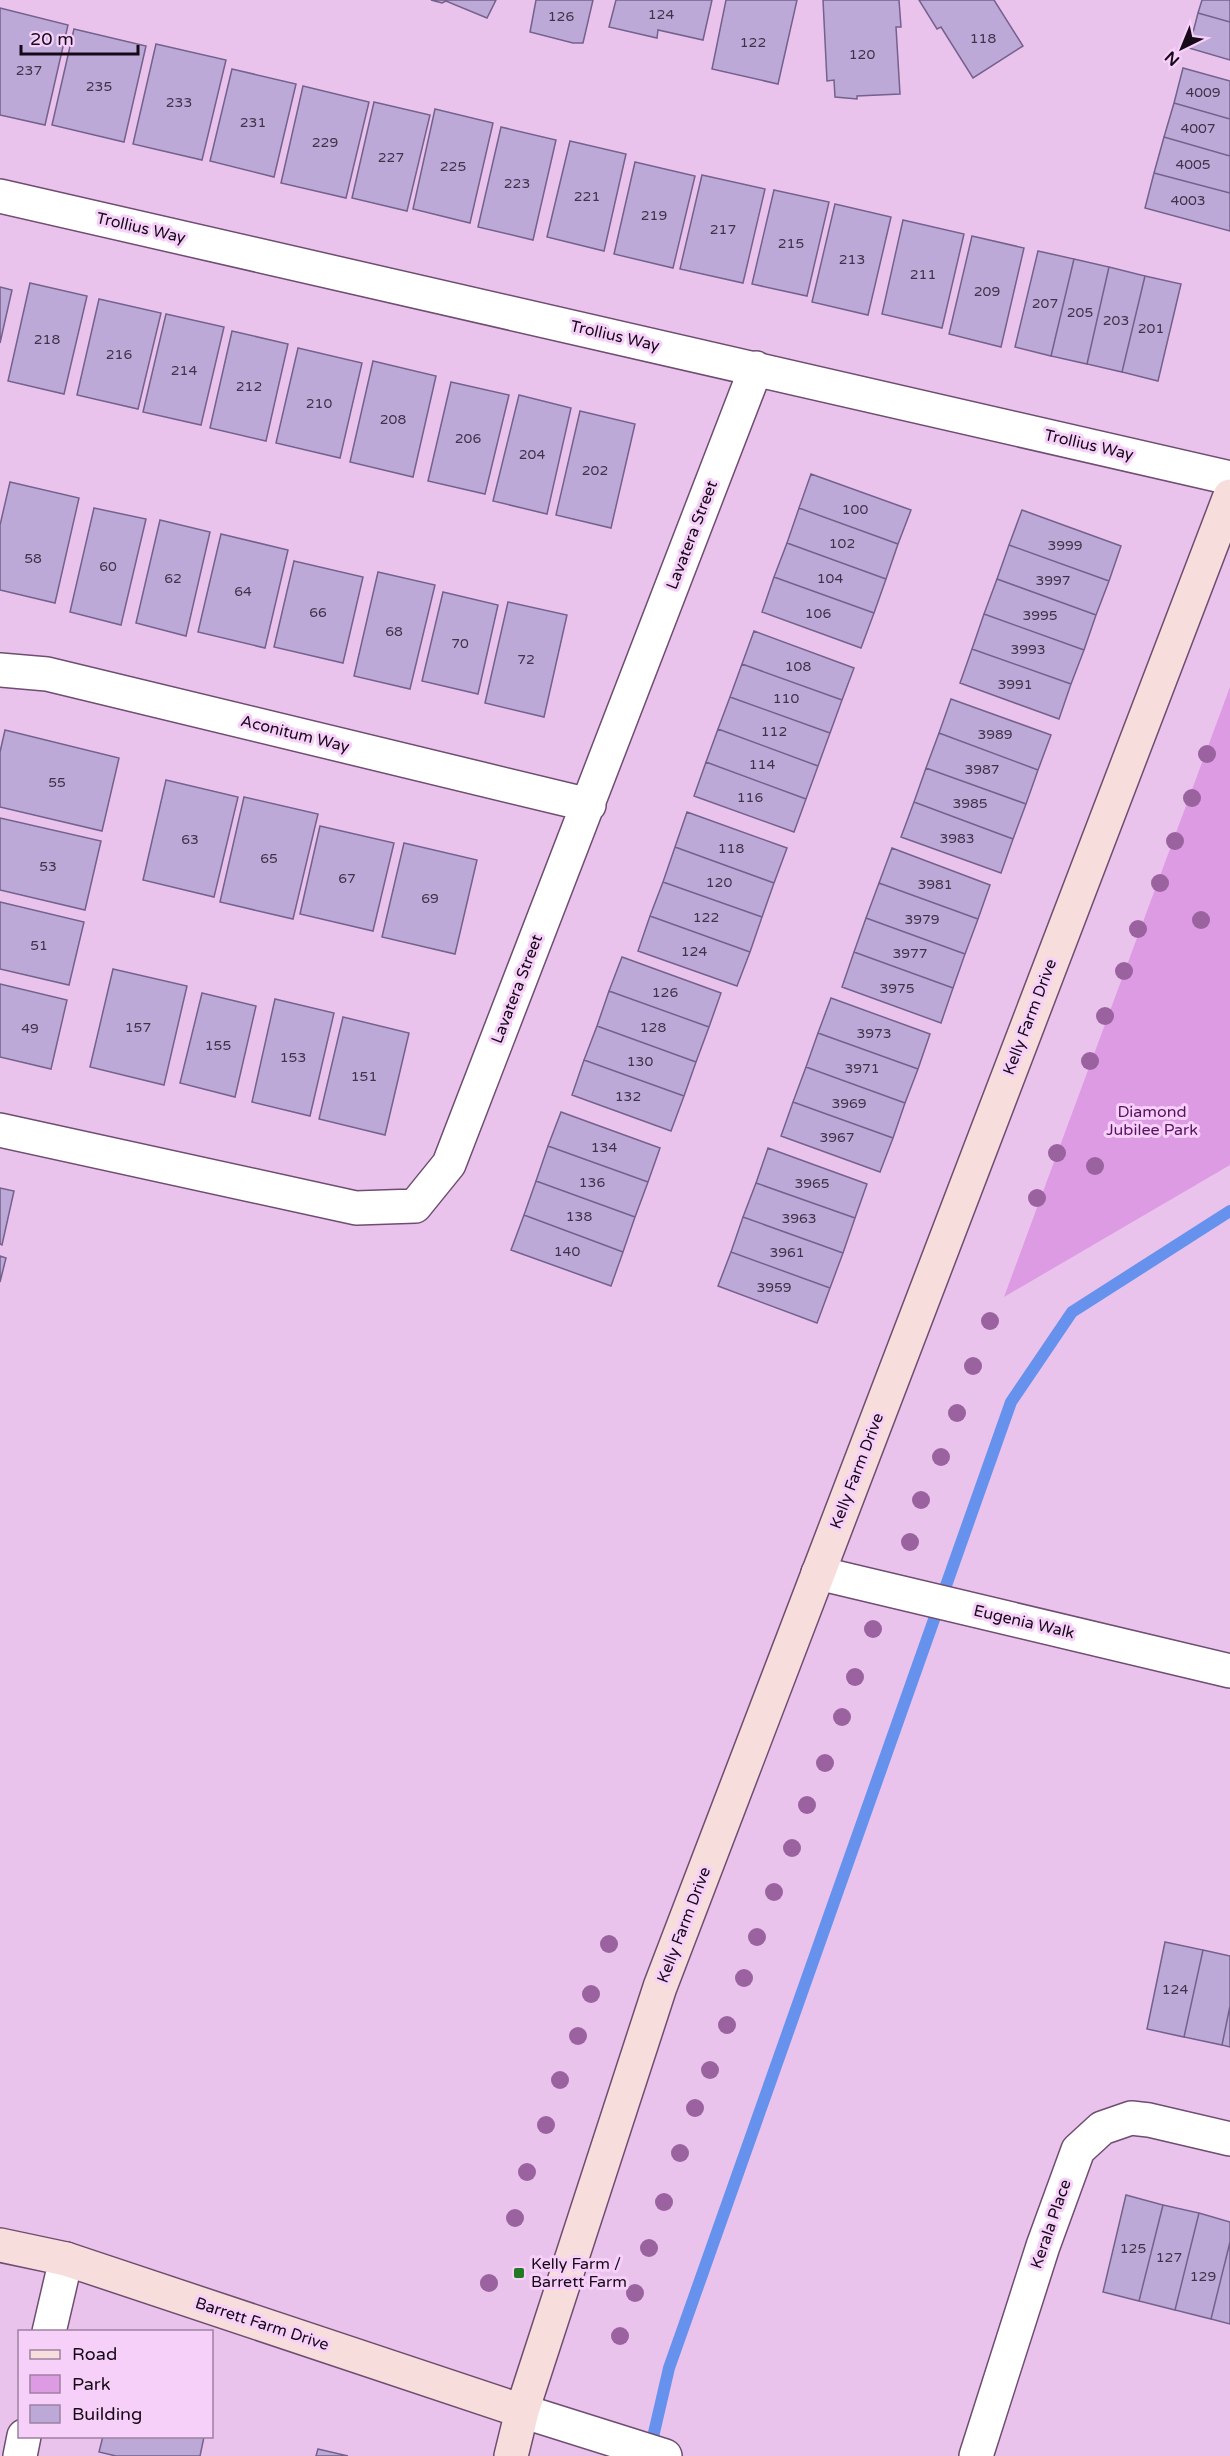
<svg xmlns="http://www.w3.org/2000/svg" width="1230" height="2456" font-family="'Varela Round',sans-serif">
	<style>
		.green { fill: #dd9be3 }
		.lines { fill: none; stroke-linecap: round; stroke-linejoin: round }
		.stream { stroke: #6692ed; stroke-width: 12 }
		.building { fill: #bca9d8; stroke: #74618c; stroke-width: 1.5 }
		.street-casing { stroke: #6e4d71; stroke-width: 36 }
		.secondary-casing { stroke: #6e4d71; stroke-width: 36 }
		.street { stroke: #fff; stroke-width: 33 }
		.secondary { stroke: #f7dddb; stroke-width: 33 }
		.tree { fill: #9a629f }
		.poi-dot { fill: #227825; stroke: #f7d0fa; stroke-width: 2 }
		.labels { text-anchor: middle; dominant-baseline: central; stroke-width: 6; stroke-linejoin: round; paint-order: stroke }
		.number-label { font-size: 14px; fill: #403248 }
		.street-label { font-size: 16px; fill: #170a18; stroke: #f7d0fa }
		.park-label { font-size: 16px; fill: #581260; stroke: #f7d0fa }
		.poi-label { font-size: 16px; fill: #170a18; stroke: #f7d0fa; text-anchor: start }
	</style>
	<rect width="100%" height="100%" fill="#eac3ed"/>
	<path class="green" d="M 1230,687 L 1230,1165 L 1004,1297 Z"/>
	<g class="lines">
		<path class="stream" d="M 650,2450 L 669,2368 L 1011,1402 L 1072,1312 L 1230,1211"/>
	</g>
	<path class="building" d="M 431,0 L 496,0 L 487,18 L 446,1 L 442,3 Z
		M 536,0 L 593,0 L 583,43 L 573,43 L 530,32 Z
		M 616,0 L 712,0 L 703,40 L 658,30 L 657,38 L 609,27 Z
		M 726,0 L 797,0 L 778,84 L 712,69 Z
		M 823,0 L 899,0 L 901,27 L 896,27 L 900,94 L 857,96 L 857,99 L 835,97 L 834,80 L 827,81 Z
		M 919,0 L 994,0 L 1023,46 L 973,78 L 941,27 L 937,29 Z
		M 1202,0 L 1230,0 L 1230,22 L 1198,13 Z
		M 0,8 L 68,25 L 45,125 L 0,115 Z
		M 1198,13 L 1230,22 L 1230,60 L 1189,48 Z
		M 74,29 L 146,46 L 124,142 L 52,125 Z
		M 156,44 L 226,60 L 202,160 L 133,144 Z
		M 1183,68 L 1230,81 L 1230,119 L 1174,103 Z
		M 232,69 L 296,84 L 274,177 L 210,161 Z
		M 303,86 L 369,102 L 346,198 L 281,183 Z
		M 374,102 L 430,115 L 407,211 L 352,198 Z
		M 1174,103 L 1230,119 L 1230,156 L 1164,137 Z
		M 435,109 L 493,123 L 470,223 L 413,209 Z
		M 501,127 L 556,140 L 533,240 L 478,227 Z
		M 1164,137 L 1230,156 L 1230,193 L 1154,173 Z
		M 570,141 L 626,154 L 604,251 L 547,237 Z
		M 635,162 L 695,176 L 673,268 L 614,254 Z
		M 1154,173 L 1230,193 L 1230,231 L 1145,208 Z
		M 702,175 L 765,189 L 743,283 L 680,269 Z
		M 774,190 L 829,202 L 807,296 L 752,284 Z
		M 835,204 L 891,217 L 868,315 L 812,302 Z
		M 903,220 L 964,234 L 942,328 L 882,314 Z
		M 972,236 L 1024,248 L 1001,347 L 949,334 Z
		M 1038,251 L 1074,259 L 1051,356 L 1015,347 Z
		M 1074,259 L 1109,267 L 1087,364 L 1051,356 Z
		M 1109,267 L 1145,276 L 1122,372 L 1087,364 Z
		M 1145,276 L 1181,284 L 1158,381 L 1122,372 Z
		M 30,283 L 87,296 L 64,394 L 8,381 Z
		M 0,287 L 12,290 L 0,343 Z
		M 99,299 L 161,313 L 138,409 L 77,395 Z
		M 166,314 L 224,327 L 201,425 L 143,412 Z
		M 232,331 L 288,344 L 266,441 L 210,428 Z
		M 298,348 L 362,363 L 340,458 L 276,443 Z
		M 373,361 L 436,376 L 413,477 L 350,462 Z
		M 451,382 L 509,395 L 485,494 L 428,481 Z
		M 519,395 L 571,408 L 547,514 L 493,501 Z
		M 580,411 L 635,424 L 611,528 L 556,515 Z
		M 811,474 L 911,510 L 898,544 L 799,508 Z
		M 10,482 L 79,498 L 55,603 L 0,590 L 0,525 Z
		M 94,508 L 146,519 L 121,625 L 70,612 Z
		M 799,508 L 898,544 L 886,579 L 787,543 Z
		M 1022,510 L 1121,546 L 1109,581 L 1009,545 Z
		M 160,520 L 210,532 L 186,636 L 136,623 Z
		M 221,534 L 288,550 L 265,648 L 198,632 Z
		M 787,543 L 886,579 L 874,613 L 774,577 Z
		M 1009,545 L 1109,581 L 1096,615 L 997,579 Z
		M 294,561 L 363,577 L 343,663 L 274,647 Z
		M 378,572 L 435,585 L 410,689 L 354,676 Z
		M 774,577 L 874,613 L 861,648 L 762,612 Z
		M 997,579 L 1096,615 L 1084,650 L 984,614 Z
		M 443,592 L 498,605 L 478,694 L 422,681 Z
		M 508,602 L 567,615 L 544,717 L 485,703 Z
		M 984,614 L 1084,650 L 1071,684 L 972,649 Z
		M 754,631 L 854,668 L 842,700 L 742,664 Z
		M 972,649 L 1071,684 L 1059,719 L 960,683 Z
		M 742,664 L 842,700 L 830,733 L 730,697 Z
		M 730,697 L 830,733 L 818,766 L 718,729 Z
		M 951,699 L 1051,735 L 1038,770 L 939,733 Z
		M 718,729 L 818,766 L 806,799 L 706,762 Z
		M 5,730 L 119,758 L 102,831 L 0,807 L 0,752 Z
		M 939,733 L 1038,770 L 1026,804 L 926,768 Z
		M 706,762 L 806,799 L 794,832 L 694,796 Z
		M 926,768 L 1026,804 L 1013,839 L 914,802 Z
		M 166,780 L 238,797 L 214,897 L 143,880 Z
		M 244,797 L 318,814 L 293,919 L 220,902 Z
		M 914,802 L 1013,839 L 1001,873 L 901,837 Z
		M 687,812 L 787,848 L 774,883 L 675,847 Z
		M 0,818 L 101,841 L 85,910 L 0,890 Z
		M 320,826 L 394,843 L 373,931 L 300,914 Z
		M 404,843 L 477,860 L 455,954 L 382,937 Z
		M 675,847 L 774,883 L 762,917 L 663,882 Z
		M 892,848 L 990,885 L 978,919 L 879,883 Z
		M 663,882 L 762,917 L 750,952 L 650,916 Z
		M 879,883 L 978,919 L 965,954 L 866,918 Z
		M 0,902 L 84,922 L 69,985 L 0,969 Z
		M 650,916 L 750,952 L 737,986 L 638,951 Z
		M 866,918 L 965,954 L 953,988 L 854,952 Z
		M 854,952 L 953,988 L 941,1023 L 842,987 Z
		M 622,957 L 721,993 L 709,1027 L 609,991 Z
		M 113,969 L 187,986 L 164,1085 L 90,1067 Z
		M 0,984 L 67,1000 L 51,1069 L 0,1057 Z
		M 609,991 L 709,1027 L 696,1062 L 597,1026 Z
		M 202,993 L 256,1006 L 235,1097 L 180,1083 Z
		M 831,998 L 930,1034 L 918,1069 L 818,1033 Z
		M 275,999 L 334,1013 L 310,1116 L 252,1102 Z
		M 343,1017 L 409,1033 L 385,1135 L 319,1119 Z
		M 597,1026 L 696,1062 L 684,1096 L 584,1060 Z
		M 818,1033 L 918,1069 L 905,1103 L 806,1067 Z
		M 584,1060 L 684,1096 L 671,1131 L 572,1095 Z
		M 806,1067 L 905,1103 L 893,1138 L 793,1102 Z
		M 793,1102 L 893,1138 L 880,1172 L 781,1136 Z
		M 561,1112 L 660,1148 L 648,1182 L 548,1146 Z
		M 548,1146 L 648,1182 L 635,1217 L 536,1181 Z
		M 768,1148 L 867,1184 L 855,1218 L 756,1183 Z
		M 536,1181 L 635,1217 L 623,1252 L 524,1215 Z
		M 756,1183 L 855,1218 L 843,1253 L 743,1217 Z
		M 0,1188 L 14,1191 L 2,1245 L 0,1244 Z
		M 524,1215 L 623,1252 L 611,1286 L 511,1250 Z
		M 743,1217 L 843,1253 L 830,1288 L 731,1252 Z
		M 731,1252 L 830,1288 L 817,1323 L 718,1286 Z
		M 0,1256 L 6,1258 L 0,1282 Z
		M 1165,1942 L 1203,1950 L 1184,2037 L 1147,2029 Z
		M 1203,1950 L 1230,1956 L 1230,2006 L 1222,2045 L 1184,2037 Z
		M 1230,2006 L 1230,2047 L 1222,2045 Z
		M 1126,2195 L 1163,2205 L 1139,2301 L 1103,2292 Z
		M 1163,2205 L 1199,2213 L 1175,2310 L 1139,2301 Z
		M 1199,2213 L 1230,2222 L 1230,2242 L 1211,2319 L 1175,2310 Z
		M 1230,2242 L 1230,2324 L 1211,2319 Z
		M 103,2436 L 204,2436 L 204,2437 L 200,2456 L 116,2456 L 99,2452 Z
		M 318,2449 L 348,2456 L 316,2456 Z"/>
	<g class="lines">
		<defs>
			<path id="street" d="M 0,196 L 1230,478
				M 0,670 L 47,674 L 589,805
				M 0,1130 L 356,1208 L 415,1206 L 449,1164 L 756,368
				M 818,1573 L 1230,1671
				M 49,2332 L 66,2259
				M 522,2411 L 665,2456
				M 20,2456 L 24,2436
				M 976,2456 L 1043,2246 L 1078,2150 L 1102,2128 L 1131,2118 L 1149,2120 L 1230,2139"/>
			<path id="secondary" d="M 0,2245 L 66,2259 L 522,2411
				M 511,2456 L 522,2411 L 660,1987 L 1230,496"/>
		</defs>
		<use href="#street" class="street-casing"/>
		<use href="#secondary" class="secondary-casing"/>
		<use href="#street" class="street"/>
		<use href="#secondary" class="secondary"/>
	</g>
	<g class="tree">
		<circle cx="1207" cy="754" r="9"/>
		<circle cx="1192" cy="798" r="9"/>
		<circle cx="1175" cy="841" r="9"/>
		<circle cx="1160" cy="883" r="9"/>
		<circle cx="1201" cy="920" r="9"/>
		<circle cx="1138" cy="929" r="9"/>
		<circle cx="1124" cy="971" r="9"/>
		<circle cx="1105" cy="1016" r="9"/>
		<circle cx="1090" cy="1061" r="9"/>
		<circle cx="1057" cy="1153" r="9"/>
		<circle cx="1095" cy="1166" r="9"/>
		<circle cx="1037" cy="1198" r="9"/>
		<circle cx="990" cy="1321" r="9"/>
		<circle cx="973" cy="1366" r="9"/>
		<circle cx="957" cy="1413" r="9"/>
		<circle cx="941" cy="1457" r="9"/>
		<circle cx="921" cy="1500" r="9"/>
		<circle cx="910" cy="1542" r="9"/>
		<circle cx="873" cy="1629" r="9"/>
		<circle cx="855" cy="1677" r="9"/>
		<circle cx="842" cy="1717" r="9"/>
		<circle cx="825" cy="1763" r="9"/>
		<circle cx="807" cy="1805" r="9"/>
		<circle cx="792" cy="1848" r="9"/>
		<circle cx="774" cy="1892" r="9"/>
		<circle cx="757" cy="1937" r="9"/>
		<circle cx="609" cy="1944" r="9"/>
		<circle cx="744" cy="1978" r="9"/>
		<circle cx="591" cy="1994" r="9"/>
		<circle cx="727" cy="2025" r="9"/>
		<circle cx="578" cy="2036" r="9"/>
		<circle cx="710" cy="2070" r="9"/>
		<circle cx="560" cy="2080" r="9"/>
		<circle cx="695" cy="2108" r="9"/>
		<circle cx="546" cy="2125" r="9"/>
		<circle cx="680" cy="2153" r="9"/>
		<circle cx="527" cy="2172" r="9"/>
		<circle cx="664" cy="2202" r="9"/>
		<circle cx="515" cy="2218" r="9"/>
		<circle cx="649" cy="2248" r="9"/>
		<circle cx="489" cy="2283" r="9"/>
		<circle cx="635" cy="2293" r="9"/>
		<circle cx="620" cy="2336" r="9"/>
	</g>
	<rect class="poi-dot" x="513" y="2267" width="12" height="12" rx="3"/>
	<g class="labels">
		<g class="number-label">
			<text x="661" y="14">124</text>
			<text x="561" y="16">126</text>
			<text x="983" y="38">118</text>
			<text x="753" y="42">122</text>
			<text x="862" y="54">120</text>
			<text x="29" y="70">237</text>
			<text x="99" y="86">235</text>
			<text x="1203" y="92">4009</text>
			<text x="179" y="102">233</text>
			<text x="253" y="122">231</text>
			<text x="1198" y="128">4007</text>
			<text x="325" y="142">229</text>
			<text x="391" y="157">227</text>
			<text x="1193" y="164">4005</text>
			<text x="453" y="166">225</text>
			<text x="517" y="183">223</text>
			<text x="587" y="196">221</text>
			<text x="1188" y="200">4003</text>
			<text x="654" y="215">219</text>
			<text x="723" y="229">217</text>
			<text x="791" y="243">215</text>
			<text x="852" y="259">213</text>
			<text x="923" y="274">211</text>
			<text x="987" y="291">209</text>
			<text x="1045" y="303">207</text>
			<text x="1080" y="312">205</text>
			<text x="1116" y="320">203</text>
			<text x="1151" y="328">201</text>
			<text x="47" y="339">218</text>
			<text x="119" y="354">216</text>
			<text x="184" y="370">214</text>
			<text x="249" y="386">212</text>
			<text x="319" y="403">210</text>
			<text x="393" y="419">208</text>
			<text x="468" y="438">206</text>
			<text x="532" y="454">204</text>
			<text x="595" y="470">202</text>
			<text x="855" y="509">100</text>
			<text x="842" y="543">102</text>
			<text x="1065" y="545">3999</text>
			<text x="33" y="558">58</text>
			<text x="108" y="566">60</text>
			<text x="173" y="578">62</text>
			<text x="830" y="578">104</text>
			<text x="1053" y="580">3997</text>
			<text x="243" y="591">64</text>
			<text x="318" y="612">66</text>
			<text x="818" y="613">106</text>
			<text x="1040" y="615">3995</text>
			<text x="394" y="631">68</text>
			<text x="460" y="643">70</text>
			<text x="1028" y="649">3993</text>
			<text x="526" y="659">72</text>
			<text x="798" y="666">108</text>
			<text x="1015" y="684">3991</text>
			<text x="786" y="698">110</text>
			<text x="774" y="731">112</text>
			<text x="995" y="734">3989</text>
			<text x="762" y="764">114</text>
			<text x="982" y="769">3987</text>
			<text x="57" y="782">55</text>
			<text x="750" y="797">116</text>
			<text x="970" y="803">3985</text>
			<text x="957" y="838">3983</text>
			<text x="190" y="839">63</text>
			<text x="731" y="848">118</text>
			<text x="269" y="858">65</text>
			<text x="48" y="866">53</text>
			<text x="347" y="878">67</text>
			<text x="719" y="882">120</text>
			<text x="935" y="884">3981</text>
			<text x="430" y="898">69</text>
			<text x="706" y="917">122</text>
			<text x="922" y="919">3979</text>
			<text x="39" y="945">51</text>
			<text x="694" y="951">124</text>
			<text x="910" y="953">3977</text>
			<text x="897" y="988">3975</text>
			<text x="665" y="992">126</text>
			<text x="138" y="1027">157</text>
			<text x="653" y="1027">128</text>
			<text x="30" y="1028">49</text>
			<text x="874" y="1033">3973</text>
			<text x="218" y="1045">155</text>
			<text x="293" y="1057">153</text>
			<text x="640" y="1061">130</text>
			<text x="862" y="1068">3971</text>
			<text x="364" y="1076">151</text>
			<text x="628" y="1096">132</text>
			<text x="849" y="1103">3969</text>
			<text x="837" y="1137">3967</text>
			<text x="604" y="1147">134</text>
			<text x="592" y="1182">136</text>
			<text x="812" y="1183">3965</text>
			<text x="579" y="1216">138</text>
			<text x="799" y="1218">3963</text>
			<text x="567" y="1251">140</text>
			<text x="787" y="1252">3961</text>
			<text x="774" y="1287">3959</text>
			<text x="1175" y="1989">124</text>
			<text x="1133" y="2248">125</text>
			<text x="1169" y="2257">127</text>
			<text x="1203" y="2276">129</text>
		</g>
		<g class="street-label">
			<text transform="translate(141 228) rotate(13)">Trollius Way</text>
			<text transform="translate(615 336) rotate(13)">Trollius Way</text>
			<text transform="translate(1089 445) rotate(13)">Trollius Way</text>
			<text transform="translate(692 535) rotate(-69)">Lavatera Street</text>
			<text transform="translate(295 734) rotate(14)">Aconitum Way</text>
			<text transform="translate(517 989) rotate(-69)">Lavatera Street</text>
			<text transform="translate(1030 1017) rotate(-69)">Kelly Farm Drive</text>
			<text transform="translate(857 1471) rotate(-69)">Kelly Farm Drive</text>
			<text transform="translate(1024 1622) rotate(13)">Eugenia Walk</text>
			<text transform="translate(684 1925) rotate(-69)">Kelly Farm Drive</text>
			<text transform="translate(1051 2224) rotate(-71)">Kerala Place</text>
			<text transform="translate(262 2324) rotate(18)">Barrett Farm Drive</text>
		</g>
		<g class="park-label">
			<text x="1152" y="1112">Diamond<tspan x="1152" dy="18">Jubilee Park</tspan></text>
		</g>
		<g class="poi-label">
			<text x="531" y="2264">Kelly Farm /<tspan x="531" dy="18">Barrett Farm</tspan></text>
		</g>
	</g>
	<rect x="18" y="2330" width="195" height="108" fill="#f7d0fa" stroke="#9d81a0" stroke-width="1.5"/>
	<rect x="30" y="2350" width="30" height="9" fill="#f7dddb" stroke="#9d81a0" stroke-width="1.5"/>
	<text x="72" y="2360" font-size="18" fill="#170a18">Road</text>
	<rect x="30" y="2375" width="30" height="18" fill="#dd9be3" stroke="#9d81a0" stroke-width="1.5"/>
	<text x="72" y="2390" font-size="18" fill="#170a18">Park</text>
	<rect x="30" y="2405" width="30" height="18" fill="#bca9d8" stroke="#9d81a0" stroke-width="1.5"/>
	<text x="72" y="2420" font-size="18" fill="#170a18">Building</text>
	<g transform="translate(1182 48) rotate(223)" stroke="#f7d0fa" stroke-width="4.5" paint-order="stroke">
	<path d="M0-4.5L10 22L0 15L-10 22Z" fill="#170a18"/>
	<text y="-9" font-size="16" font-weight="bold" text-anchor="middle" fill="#170a18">N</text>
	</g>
	<path d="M21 45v9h117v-9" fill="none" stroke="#170a18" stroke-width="3"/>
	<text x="30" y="45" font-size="18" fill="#170a18" stroke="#f7d0fa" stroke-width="4.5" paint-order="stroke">20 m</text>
</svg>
